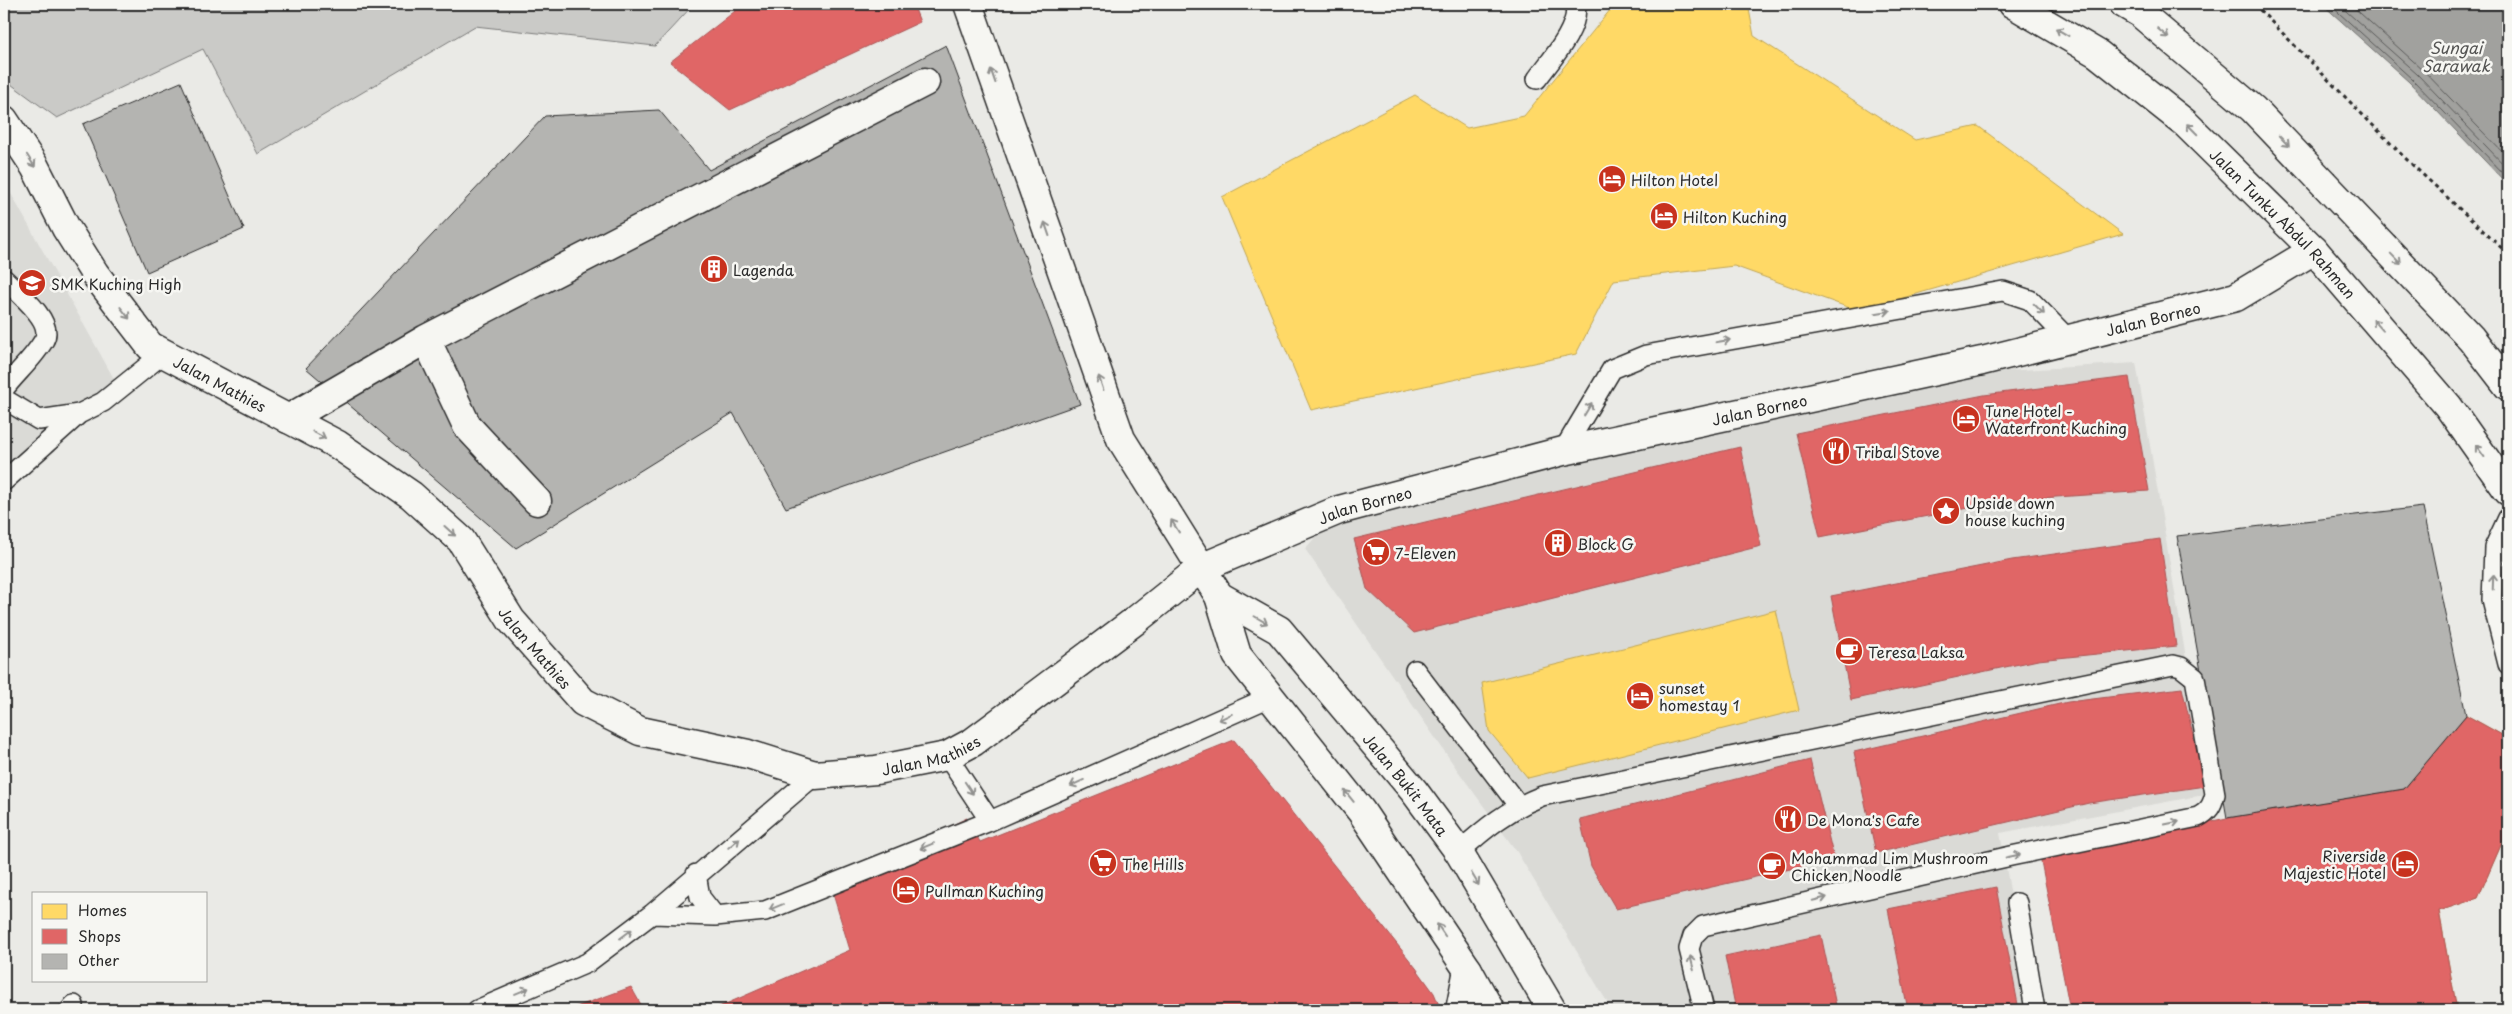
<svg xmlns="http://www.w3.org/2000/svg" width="2512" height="1014" font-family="'Playpen Sans',sans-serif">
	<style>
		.built { fill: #dadad6 }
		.green { fill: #cacac7; stroke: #7a7a79 }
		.water { fill: #a1a19e; stroke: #727270 }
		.homes { fill: #ffd966; stroke: #bfa554 }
		.shops { fill: #e06666; stroke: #aa5454 }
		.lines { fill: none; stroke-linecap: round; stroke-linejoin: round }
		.shore { stroke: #5a5a59; stroke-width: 1 }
		.building { fill: #b4b4b1; stroke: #2b2b2b }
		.lane-casing { stroke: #2b2b2b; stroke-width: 22 }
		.street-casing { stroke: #2b2b2b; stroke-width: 31 }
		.secondary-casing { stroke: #2b2b2b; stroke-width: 31 }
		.path { stroke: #2b2b2b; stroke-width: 3; stroke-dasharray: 4 4; stroke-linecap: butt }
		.lane { stroke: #f6f6f2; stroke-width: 19 }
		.street { stroke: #f6f6f2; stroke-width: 28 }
		.secondary { stroke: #f6f6f2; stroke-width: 28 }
		.oneway { stroke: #90908e }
		.labels { text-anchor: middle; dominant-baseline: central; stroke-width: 5; stroke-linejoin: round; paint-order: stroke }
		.poi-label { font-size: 15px; fill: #2b2b2b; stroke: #f6f6f2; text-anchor: start }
		.street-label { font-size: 15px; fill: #2b2b2b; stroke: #f6f6f2 }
		.water-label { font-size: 16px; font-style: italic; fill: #545453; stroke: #f6f6f2 }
	</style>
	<rect width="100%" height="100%" fill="#eaeae6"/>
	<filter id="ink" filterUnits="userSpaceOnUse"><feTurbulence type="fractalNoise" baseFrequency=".02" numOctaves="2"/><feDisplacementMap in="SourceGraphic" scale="10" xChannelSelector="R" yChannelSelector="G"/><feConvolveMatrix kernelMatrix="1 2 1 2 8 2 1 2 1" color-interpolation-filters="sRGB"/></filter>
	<g filter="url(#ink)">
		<path class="built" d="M 4,181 L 118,386 L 4,475 Z
			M 2136,363 L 2209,794 L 2000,833 L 2031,1010 L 1612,1010 L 1517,852 L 1456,768 L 1305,549 L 1332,518 L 1972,373 Z"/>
		<path class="green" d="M 4,4 L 694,4 L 655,46 L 475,26 L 258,154 L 203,49 L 57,118 L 4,79 Z"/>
		<path class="water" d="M 2322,4 L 2508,4 L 2508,185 L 2409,82 Z"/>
		<path class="homes" d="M 1615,4 L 1748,4 L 1754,36 L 1915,140 L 1978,126 L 2123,234 L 1858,311 L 1734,266 L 1614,280 L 1576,354 L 1311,410 L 1222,197 L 1415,95 L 1467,128 L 1524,116 Z
			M 1776,610 L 1799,710 L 1528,778 L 1489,731 L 1482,683 Z
			M 2466,715 L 2502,735 L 2508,798 L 2508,829 L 2478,898 L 2439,911 L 2457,1010 L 2345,1010 L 2304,805 L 2404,789 Z"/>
		<path class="shops" d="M 744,4 L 913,4 L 920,22 L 730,110 L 670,62 Z
			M 2129,377 L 2149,491 L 2010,500 L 1820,537 L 1796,433 L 1984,395 Z
			M 1740,447 L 1761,546 L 1414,633 L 1367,589 L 1354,539 Z
			M 2160,539 L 2176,646 L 2038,660 L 1851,700 L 1831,596 L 2012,560 Z
			M 2182,688 L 2205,786 L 2089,803 L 1876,853 L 1854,752 L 2068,702 Z
			M 2466,715 L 2502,735 L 2508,798 L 2508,829 L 2478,898 L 2439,911 L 2457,1010 L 2070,1010 L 2040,856 L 2227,818 L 2404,789 Z
			M 1234,740 L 1416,968 L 1434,993 L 1441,1010 L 712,1010 L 850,950 L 830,884 L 967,818 L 980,842 Z
			M 1810,760 L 1834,859 L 1616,909 L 1591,866 L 1580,819 Z
			M 1996,887 L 2019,1010 L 1908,1010 L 1888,909 Z
			M 1821,935 L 1837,1010 L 1736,1010 L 1725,956 Z
			M 631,987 L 644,1010 L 568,1010 Z"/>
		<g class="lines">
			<path class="shore" d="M 2329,4 L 2412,79 L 2508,178
				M 2338,4 L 2417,74 L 2508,169
				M 2350,4 L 2422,69 L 2508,158"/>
		</g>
		<path class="building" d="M 946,45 L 1080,404 L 786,508 L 733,413 L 516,548 L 306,368 L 545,116 L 659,110 L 709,170 Z
			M 181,82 L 244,229 L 147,272 L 83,124 Z
			M 2423,507 L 2466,715 L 2404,789 L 2227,818 L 2177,536 Z"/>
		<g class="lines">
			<defs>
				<path id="lane" d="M 1537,79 C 1550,61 1581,27 1575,4
					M 4,279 C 16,291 55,321 44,340 C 34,358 16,373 4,389
					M 4,399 L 39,420 L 79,414
					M 1563,451 L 1612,369 L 1646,355 L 2003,291 L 2030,300 L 2068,339
					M 4,481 L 79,414 L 103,402 L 164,353
					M 2508,518 L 2494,548 L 2492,600 L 2508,664
					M 1415,670 L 1518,805
					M 947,756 L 990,821
					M 1459,852 C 1485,828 1509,809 1542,796 L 2173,665 L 2181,667 L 2195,678 L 2215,794 C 2212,806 2209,811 2198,817 L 2011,856 L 1703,926 L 1693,936 L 1689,949 L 1704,1010
					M 696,874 L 700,897 L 715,916
					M 2017,903 L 2035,1010
					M 652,914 L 715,916 L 765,911 L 990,821 L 1270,697
					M 70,1010 L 74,1005
					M 477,1010 L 587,963 L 652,914 L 815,775"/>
				<path id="street" d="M 426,339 L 467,426 L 537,501
					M 288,419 L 426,339 L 925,82"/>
				<g id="secondary">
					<path d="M 968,4 L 1121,439 L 1219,596 L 1237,655 L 1361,811 L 1468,970 L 1490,1010"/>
					<path id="s1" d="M 2013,4 L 2098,54 L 2185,123 L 2314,250 L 2448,406 L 2508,491"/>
					<path d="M 2124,4 L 2141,14 L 2253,109 L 2471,338 L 2508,386"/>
					<path id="s2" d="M 4,120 L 35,167 L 66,228 L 95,274 L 150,346 L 338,445 L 411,495 L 461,540 L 511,620 L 583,702 L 640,731 L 748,754 L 815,775 L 876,770 L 947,756 L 973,742 L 1136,620 L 1201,568 L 1339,510 L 1563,451 L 1982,361 L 2236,297 L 2314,250"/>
					<path id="s3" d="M 1219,596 L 1279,630 L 1414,791 L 1459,852 L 1552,1010"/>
					<path d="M 1460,1010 L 1468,970"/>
				</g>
			</defs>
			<use href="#lane" class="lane-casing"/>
			<use href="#street" class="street-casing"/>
			<use href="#secondary" class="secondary-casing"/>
			<path class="path" d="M 2254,4 L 2404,157 L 2508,254"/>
			<use href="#lane" class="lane"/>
			<use href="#street" class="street"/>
			<use href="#secondary" class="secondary"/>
		</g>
		<defs><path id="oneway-shaft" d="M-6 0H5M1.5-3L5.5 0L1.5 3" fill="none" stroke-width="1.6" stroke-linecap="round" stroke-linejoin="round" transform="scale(1.25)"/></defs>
		<g class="oneway">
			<use href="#oneway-shaft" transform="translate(2062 32) rotate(-149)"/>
			<use href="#oneway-shaft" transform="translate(2163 33) rotate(40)"/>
			<use href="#oneway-shaft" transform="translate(993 76) rotate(-109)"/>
			<use href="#oneway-shaft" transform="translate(2192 129) rotate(-135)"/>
			<use href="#oneway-shaft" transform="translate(2284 141) rotate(46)"/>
			<use href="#oneway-shaft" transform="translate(31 161) rotate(57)"/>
			<use href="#oneway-shaft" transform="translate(1047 229) rotate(-109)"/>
			<use href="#oneway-shaft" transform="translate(2396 259) rotate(46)"/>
			<use href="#oneway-shaft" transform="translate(2039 309) rotate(45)"/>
			<use href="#oneway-shaft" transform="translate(1883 312) rotate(-10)"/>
			<use href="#oneway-shaft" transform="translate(125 313) rotate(52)"/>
			<use href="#oneway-shaft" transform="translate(2378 325) rotate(-131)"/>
			<use href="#oneway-shaft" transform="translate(1723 341) rotate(-10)"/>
			<use href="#oneway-shaft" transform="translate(1101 383) rotate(-109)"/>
			<use href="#oneway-shaft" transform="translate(1588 409) rotate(-59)"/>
			<use href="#oneway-shaft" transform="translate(319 435) rotate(28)"/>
			<use href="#oneway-shaft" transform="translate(2480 451) rotate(-126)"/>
			<use href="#oneway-shaft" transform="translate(1175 526) rotate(-122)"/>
			<use href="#oneway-shaft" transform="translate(450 531) rotate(42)"/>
			<use href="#oneway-shaft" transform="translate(2493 582) rotate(-88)"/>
			<use href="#oneway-shaft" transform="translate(1261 620) rotate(30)"/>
			<use href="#oneway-shaft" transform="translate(1225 717) rotate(156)"/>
			<use href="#oneway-shaft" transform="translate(1077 783) rotate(156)"/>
			<use href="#oneway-shaft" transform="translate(969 788) rotate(56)"/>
			<use href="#oneway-shaft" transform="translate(1349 796) rotate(-129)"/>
			<use href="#oneway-shaft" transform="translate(2172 823) rotate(-12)"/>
			<use href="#oneway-shaft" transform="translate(734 843) rotate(-40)"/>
			<use href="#oneway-shaft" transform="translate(927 846) rotate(158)"/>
			<use href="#oneway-shaft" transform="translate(2013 856) rotate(-12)"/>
			<use href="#oneway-shaft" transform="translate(1475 879) rotate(59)"/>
			<use href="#oneway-shaft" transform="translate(1820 899) rotate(-13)"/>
			<use href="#oneway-shaft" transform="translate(776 907) rotate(158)"/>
			<use href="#oneway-shaft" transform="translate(1441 930) rotate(-124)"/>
			<use href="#oneway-shaft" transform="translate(626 934) rotate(-37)"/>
			<use href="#oneway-shaft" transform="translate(1692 963) rotate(-104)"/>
			<use href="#oneway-shaft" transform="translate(522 991) rotate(-23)"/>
		</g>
	</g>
	<defs>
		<symbol id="hotel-disc" viewBox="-11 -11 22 22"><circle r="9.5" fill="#c8321e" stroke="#f6f6f2"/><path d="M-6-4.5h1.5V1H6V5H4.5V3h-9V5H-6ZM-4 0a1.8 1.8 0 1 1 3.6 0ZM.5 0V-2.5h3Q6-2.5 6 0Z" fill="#fff"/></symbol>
		<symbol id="building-disc" viewBox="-11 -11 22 22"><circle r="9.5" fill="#c8321e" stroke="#f6f6f2"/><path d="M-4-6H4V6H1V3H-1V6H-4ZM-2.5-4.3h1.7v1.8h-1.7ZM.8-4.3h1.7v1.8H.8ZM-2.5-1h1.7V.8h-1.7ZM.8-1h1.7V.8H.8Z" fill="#fff"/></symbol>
		<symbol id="school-disc" viewBox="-11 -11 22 22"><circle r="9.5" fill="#c8321e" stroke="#f6f6f2"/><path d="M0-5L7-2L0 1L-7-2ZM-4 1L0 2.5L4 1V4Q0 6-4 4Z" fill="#fff"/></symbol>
		<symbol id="restaurant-disc" viewBox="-11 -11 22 22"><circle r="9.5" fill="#c8321e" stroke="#f6f6f2"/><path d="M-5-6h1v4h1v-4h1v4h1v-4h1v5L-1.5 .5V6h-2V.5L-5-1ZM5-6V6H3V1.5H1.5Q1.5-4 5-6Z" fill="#fff"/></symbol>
		<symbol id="sight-disc" viewBox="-11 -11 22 22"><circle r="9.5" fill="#c8321e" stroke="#f6f6f2"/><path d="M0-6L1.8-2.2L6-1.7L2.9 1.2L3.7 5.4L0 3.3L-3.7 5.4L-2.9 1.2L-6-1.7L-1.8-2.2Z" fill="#fff"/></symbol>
		<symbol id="supermarket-disc" viewBox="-11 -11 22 22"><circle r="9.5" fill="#c8321e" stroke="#f6f6f2"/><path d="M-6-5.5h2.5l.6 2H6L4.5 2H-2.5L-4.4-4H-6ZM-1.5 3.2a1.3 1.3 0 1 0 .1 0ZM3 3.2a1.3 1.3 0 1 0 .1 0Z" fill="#fff"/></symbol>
		<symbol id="cafe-disc" viewBox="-11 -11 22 22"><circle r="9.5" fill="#c8321e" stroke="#f6f6f2"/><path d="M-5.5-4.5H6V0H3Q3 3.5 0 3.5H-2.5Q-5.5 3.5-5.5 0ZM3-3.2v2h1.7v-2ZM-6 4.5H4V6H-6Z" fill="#fff"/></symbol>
	</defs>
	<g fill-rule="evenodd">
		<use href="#hotel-disc" x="1596" y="163" width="32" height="32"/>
		<use href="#hotel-disc" x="1648" y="200" width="32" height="32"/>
		<use href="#building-disc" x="698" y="253" width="32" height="32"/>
		<use href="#school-disc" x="16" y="267" width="32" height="32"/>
		<use href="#hotel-disc" x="1950" y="403" width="32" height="32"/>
		<use href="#restaurant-disc" x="1820" y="435" width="32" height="32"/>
		<use href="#sight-disc" x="1930" y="495" width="32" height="32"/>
		<use href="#building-disc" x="1542" y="527" width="32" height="32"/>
		<use href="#supermarket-disc" x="1360" y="536" width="32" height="32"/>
		<use href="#cafe-disc" x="1833" y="635" width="32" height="32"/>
		<use href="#hotel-disc" x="1624" y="680" width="32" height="32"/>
		<use href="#restaurant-disc" x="1772" y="803" width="32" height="32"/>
		<use href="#supermarket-disc" x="1087" y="847" width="32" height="32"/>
		<use href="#hotel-disc" x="2389" y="848" width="32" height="32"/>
		<use href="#cafe-disc" x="1756" y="850" width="32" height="32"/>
		<use href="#hotel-disc" x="890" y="874" width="32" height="32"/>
	</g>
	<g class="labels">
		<g class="poi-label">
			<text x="1631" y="179">Hilton Hotel</text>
			<text x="1683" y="216">Hilton Kuching</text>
			<text x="733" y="269">Lagenda</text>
			<text x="51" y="283">SMK Kuching High</text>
			<text x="1985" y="410">Tune Hotel -<tspan x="1985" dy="17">Waterfront Kuching</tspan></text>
			<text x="1855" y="451">Tribal Stove</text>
			<text x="1965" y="502">Upside down<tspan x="1965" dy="17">house kuching</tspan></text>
			<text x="1577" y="543">Block G</text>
			<text x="1395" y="552">7-Eleven</text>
			<text x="1868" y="651">Teresa Laksa</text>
			<text x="1659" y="687">sunset<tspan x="1659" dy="17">homestay 1</tspan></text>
			<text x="1807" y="819">De Mona's Cafe</text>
			<text x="2386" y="855" text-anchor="end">Riverside<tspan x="2386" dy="17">Majestic Hotel</tspan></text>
			<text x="1791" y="857">Mohammad Lim Mushroom<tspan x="1791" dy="17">Chicken Noodle</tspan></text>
			<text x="1122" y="863">The Hills</text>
			<text x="925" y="890">Pullman Kuching</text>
		</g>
		<g class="street-label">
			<text stroke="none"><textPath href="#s1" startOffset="350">Jalan Tunku Abdul Rahman</textPath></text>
			<text stroke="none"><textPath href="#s2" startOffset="2522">Jalan Borneo</textPath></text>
			<text stroke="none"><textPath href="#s2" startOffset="349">Jalan Mathies</textPath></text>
			<text stroke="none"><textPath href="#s2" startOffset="2118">Jalan Borneo</textPath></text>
			<text stroke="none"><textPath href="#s2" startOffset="1712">Jalan Borneo</textPath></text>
			<text stroke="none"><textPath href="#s2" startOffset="769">Jalan Mathies</textPath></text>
			<text stroke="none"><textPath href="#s2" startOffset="1204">Jalan Mathies</textPath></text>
			<text stroke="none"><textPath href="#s3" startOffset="269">Jalan Bukit Mata</textPath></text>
		</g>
		<g class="water-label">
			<text x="2456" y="47">Sungai<tspan x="2456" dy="18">Sarawak</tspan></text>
		</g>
	</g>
	<rect width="2512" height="1014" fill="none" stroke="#f6f6f2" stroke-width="20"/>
	<rect x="10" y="10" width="2492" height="994" fill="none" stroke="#2b2b2b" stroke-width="2" filter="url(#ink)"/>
	<rect x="32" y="892" width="175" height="90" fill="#f6f6f2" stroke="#a5a5a2"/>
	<rect x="42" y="904" width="25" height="15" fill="#ffd966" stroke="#a5a5a2"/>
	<text x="78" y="916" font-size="15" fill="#2b2b2b">Homes</text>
	<rect x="42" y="929" width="25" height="15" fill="#e06666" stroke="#a5a5a2"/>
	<text x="78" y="942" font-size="15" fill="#2b2b2b">Shops</text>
	<rect x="42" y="954" width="25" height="15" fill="#b4b4b1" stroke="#a5a5a2"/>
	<text x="78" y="966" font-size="15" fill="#2b2b2b">Other</text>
</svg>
